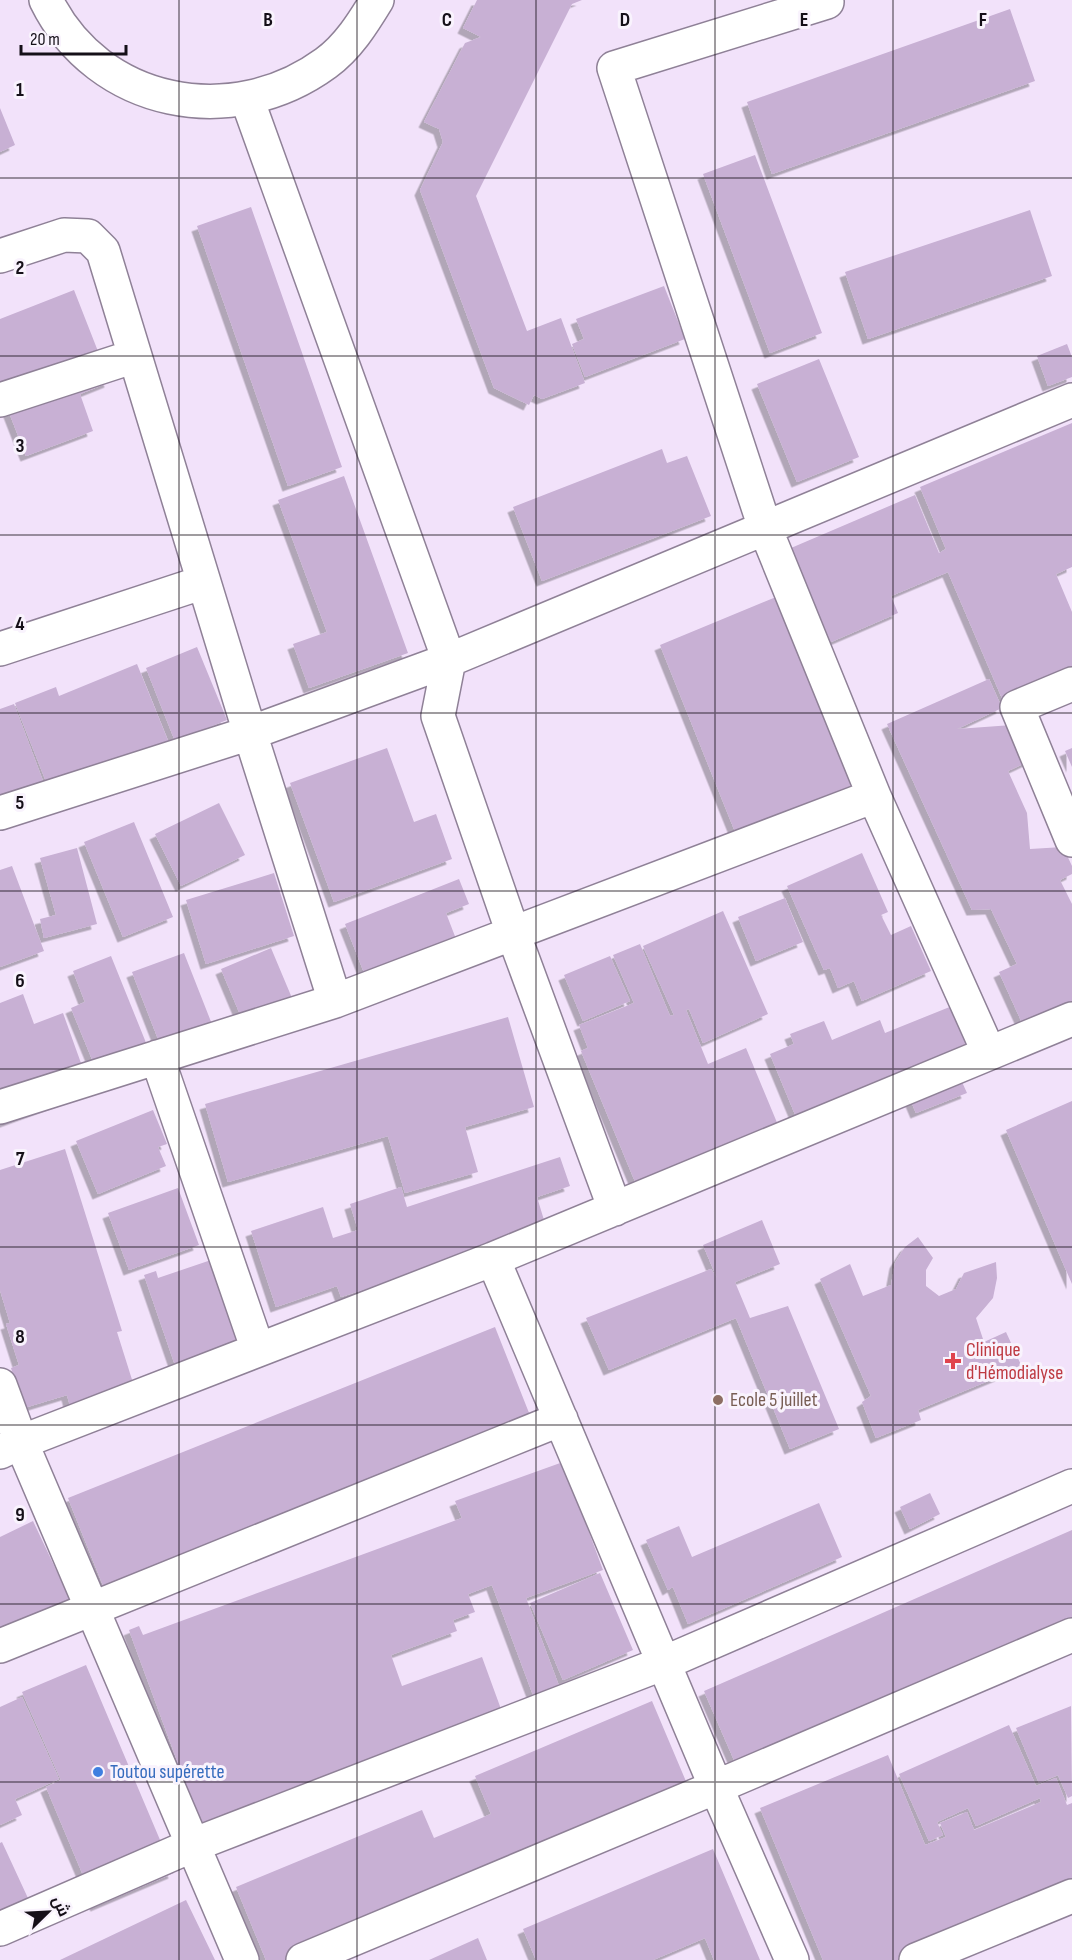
<svg xmlns="http://www.w3.org/2000/svg" width="1072" height="1960" font-family="'Sofia Sans Condensed',Cairo,sans-serif">
	<style>
		.building { fill: #c8b0d4; filter: url(#shadow) }
		.lines { fill: none; stroke-linecap: round; stroke-linejoin: round }
		.minor-casing { stroke: #8f8197; stroke-width: 36 }
		.tertiary-casing { stroke: #8f8197; stroke-width: 36 }
		.minor { stroke: #fff; stroke-width: 33 }
		.tertiary { stroke: #fff; stroke-width: 33 }
		.grid { fill: none; stroke: #151018; stroke-width: 1.5; stroke-opacity: 0.55 }
		.health-dot { fill: #e0444e; stroke: #f9f3fd; stroke-width: 2 }
		.education-dot { fill: #8d6e63; stroke: #f9f3fd; stroke-width: 2 }
		.shop-dot { fill: #3f7fe0; stroke: #f9f3fd; stroke-width: 2 }
		.labels { text-anchor: middle; dominant-baseline: central; stroke-width: 6; stroke-linejoin: round; paint-order: stroke }
		.health-label { font-size: 20px; fill: #be3a42; stroke: #f9f3fd; text-anchor: start }
		.education-label { font-size: 20px; fill: #785e54; stroke: #f9f3fd; text-anchor: start }
		.shop-label { font-size: 20px; fill: #366cbe; stroke: #f9f3fd; text-anchor: start }
		.grid-label { font-size: 20px; text-anchor: middle; font-weight: bold; fill: #151018; stroke: #f9f3fd; stroke-width: 6; stroke-linejoin: round; paint-order: stroke }
	</style>
	<defs>
		<filter id="shadow"><feDropShadow dx="-5.5" dy="5.5" stdDeviation="0" flood-color="#0004"/></filter>
	</defs>
	<rect width="100%" height="100%" fill="#f2e2fa"/>
	<path class="building" d="M 477,0 L 582,0 L 572,4 L 476,196 L 527,331 L 561,318 L 585,383 L 542,399 L 534,395 L 529,405 L 494,388 L 420,190 L 443,142 L 439,129 L 424,122 L 465,43 L 481,37 L 463,28 Z
		M 1010,9 L 1035,81 L 772,174 L 747,102 Z
		M 0,108 L 15,145 L 0,152 Z
		M 755,155 L 822,333 L 770,353 L 703,174 Z
		M 251,207 L 342,467 L 288,486 L 197,226 Z
		M 1030,210 L 1052,276 L 868,339 L 845,272 Z
		M 664,286 L 685,339 L 585,377 L 572,344 L 584,339 L 576,319 Z
		M 74,290 L 110,382 L 80,394 L 93,431 L 26,456 L 0,389 L 0,319 Z
		M 1067,344 L 1072,357 L 1072,377 L 1048,386 L 1037,356 Z
		M 819,359 L 859,457 L 797,482 L 757,384 Z
		M 1072,423 L 1072,567 L 1056,574 L 1072,612 L 1072,683 L 1007,710 L 948,572 L 891,596 L 898,613 L 831,642 L 791,548 L 915,495 L 939,553 L 946,549 L 920,487 Z
		M 662,449 L 667,463 L 687,456 L 711,516 L 542,581 L 513,507 Z
		M 344,476 L 408,653 L 309,688 L 293,644 L 327,632 L 278,500 Z
		M 776,597 L 861,801 L 742,849 L 660,645 Z
		M 197,647 L 227,720 L 175,741 L 146,668 Z
		M 137,664 L 175,758 L 51,794 L 15,703 L 56,687 L 59,696 Z
		M 989,679 L 1002,708 L 957,729 L 1012,725 L 1029,761 L 1008,771 L 1027,813 L 1030,849 L 1063,847 L 1072,866 L 1072,874 L 1060,880 L 1072,904 L 1072,1030 L 1033,1047 L 999,972 L 1017,964 L 991,909 L 972,910 L 887,724 Z
		M 14,704 L 49,797 L 0,815 L 0,709 Z
		M 387,748 L 414,822 L 436,814 L 452,859 L 334,902 L 290,783 Z
		M 1072,748 L 1072,767 L 1065,751 Z
		M 219,803 L 245,855 L 181,886 L 155,834 Z
		M 134,822 L 173,917 L 123,937 L 84,842 Z
		M 77,848 L 97,924 L 44,938 L 40,919 L 56,915 L 40,858 Z
		M 862,853 L 888,912 L 881,915 L 891,935 L 911,926 L 931,971 L 862,1001 L 854,981 L 838,988 L 830,968 L 824,970 L 787,886 Z
		M 12,866 L 44,951 L 0,967 L 0,870 Z
		M 274,873 L 294,936 L 206,964 L 186,900 Z
		M 459,879 L 469,904 L 446,913 L 463,957 L 372,993 L 345,924 Z
		M 785,898 L 803,942 L 756,961 L 738,917 Z
		M 723,911 L 768,1014 L 703,1043 L 689,1009 L 686,1010 L 708,1064 L 746,1048 L 783,1137 L 641,1196 L 581,1051 L 588,1048 L 579,1025 L 634,1003 L 613,955 L 640,944 L 670,1016 L 674,1015 L 643,946 Z
		M 271,948 L 292,998 L 242,1019 L 221,969 Z
		M 184,953 L 219,1042 L 167,1062 L 132,972 Z
		M 111,956 L 155,1065 L 103,1086 L 71,1008 L 85,1002 L 73,971 Z
		M 610,956 L 630,1001 L 583,1021 L 564,975 Z
		M 23,994 L 34,1024 L 63,1013 L 91,1091 L 0,1124 L 0,1003 Z
		M 962,1002 L 985,1059 L 957,1071 L 967,1093 L 916,1113 L 903,1082 L 799,1124 L 770,1054 L 794,1044 L 790,1034 L 824,1021 L 832,1040 L 880,1020 L 885,1033 Z
		M 508,1017 L 534,1107 L 465,1127 L 478,1172 L 405,1193 L 388,1136 L 228,1182 L 205,1104 Z
		M 1072,1101 L 1072,1284 L 1006,1130 Z
		M 153,1110 L 167,1144 L 158,1147 L 166,1166 L 98,1194 L 76,1141 Z
		M 65,1149 L 122,1331 L 117,1332 L 134,1386 L 70,1406 L 67,1395 L 24,1408 L 11,1368 L 19,1365 L 6,1324 L 10,1323 L 0,1290 L 0,1170 Z
		M 560,1157 L 570,1186 L 537,1197 L 547,1230 L 341,1297 L 337,1286 L 276,1307 L 251,1231 L 323,1207 L 333,1238 L 358,1230 L 350,1204 L 401,1187 L 407,1207 Z
		M 178,1188 L 199,1245 L 129,1270 L 108,1213 Z
		M 762,1220 L 780,1264 L 735,1282 L 750,1318 L 788,1306 L 839,1429 L 790,1449 L 736,1318 L 609,1370 L 586,1318 L 711,1269 L 717,1278 L 703,1245 Z
		M 918,1237 L 933,1258 L 926,1270 L 926,1286 L 939,1296 L 956,1289 L 964,1273 L 996,1262 L 997,1278 L 993,1298 L 976,1318 L 984,1342 L 1006,1332 L 1022,1367 L 918,1410 L 921,1420 L 876,1438 L 862,1402 L 871,1396 L 820,1279 L 850,1264 L 863,1296 L 891,1285 L 895,1263 L 905,1247 Z
		M 214,1259 L 244,1346 L 176,1368 L 144,1275 L 156,1271 L 158,1278 Z
		M 495,1327 L 535,1428 L 108,1598 L 68,1498 Z
		M 563,1462 L 603,1570 L 526,1598 L 559,1686 L 533,1695 L 492,1585 L 468,1594 L 475,1612 L 453,1620 L 457,1631 L 391,1655 L 402,1686 L 482,1657 L 509,1731 L 207,1842 L 129,1630 L 139,1626 L 143,1635 L 462,1518 L 455,1501 Z
		M 930,1493 L 940,1514 L 910,1529 L 900,1507 Z
		M 819,1503 L 842,1557 L 688,1624 L 673,1587 L 668,1590 L 646,1540 L 679,1526 L 692,1557 Z
		M 33,1521 L 76,1612 L 0,1648 L 0,1537 Z
		M 1072,1530 L 1072,1640 L 744,1783 L 704,1691 Z
		M 600,1573 L 633,1650 L 563,1680 L 530,1603 Z
		M 86,1665 L 174,1873 L 96,1906 L 46,1787 L 61,1780 L 22,1692 Z
		M 22,1697 L 59,1779 L 15,1799 L 22,1815 L 0,1825 L 0,1707 Z
		M 652,1701 L 696,1805 L 297,1960 L 266,1960 L 236,1887 L 422,1810 L 434,1838 L 491,1814 L 475,1776 Z
		M 1071,1706 L 1072,1796 L 1068,1798 L 1058,1775 L 1039,1783 L 1016,1728 Z
		M 1009,1725 L 1036,1786 L 1056,1778 L 1067,1805 L 1072,1803 L 1072,1897 L 915,1960 L 823,1960 L 760,1808 L 888,1755 L 925,1845 L 946,1837 L 940,1823 L 967,1812 L 974,1830 L 1041,1802 L 1040,1798 L 976,1826 L 968,1808 L 937,1822 L 943,1835 L 929,1841 L 899,1774 Z
		M 2,1842 L 33,1909 L 0,1924 L 0,1843 Z
		M 713,1849 L 760,1960 L 714,1960 L 705,1938 L 653,1960 L 536,1960 L 523,1929 Z
		M 186,1900 L 215,1960 L 60,1960 Z
		M 478,1938 L 487,1960 L 429,1960 Z"/>
	<g class="lines">
		<defs>
			<path id="minor" d="M 826,0 L 827,2 L 614,68 L 765,528 L 874,796 L 989,1053
				M 247,99 L 449,660 L 438,716 L 513,933 L 615,1209
				M 0,256 L 64,235 L 88,236 L 103,251 L 250,733 L 335,1001
				M 0,400 L 135,356
				M 0,649 L 204,582
				M 1072,684 L 1017,707 L 1072,840
				M 0,813 L 250,733 L 449,660 L 1072,400
				M 157,1057 L 258,1350
				M 0,1107 L 335,1001 L 874,796
				M 493,1259 L 716,1787 L 792,1960
				M 0,1385 L 21,1442 L 242,1960
				M 0,1452 L 21,1442 L 493,1259 L 1072,1019
				M 0,1646 L 561,1419
				M 0,1929 L 193,1845 L 664,1663 L 1072,1486
				M 303,1960 L 716,1787 L 1072,1635
				M 916,1960 L 1072,1896"/>
			<path id="tertiary" d="M 46,0 C 98,106 232,132 326,63 C 348,47 363,23 377,0"/>
		</defs>
		<use href="#minor" class="minor-casing"/>
		<use href="#tertiary" class="tertiary-casing"/>
		<use href="#minor" class="minor"/>
		<use href="#tertiary" class="tertiary"/>
	</g>
	<path class="grid" d="M 179,0 L 179,1960M 357,0 L 357,1960M 536,0 L 536,1960M 715,0 L 715,1960M 893,0 L 893,1960M 0,178 L 1072,178M 0,356 L 1072,356M 0,535 L 1072,535M 0,713 L 1072,713M 0,891 L 1072,891M 0,1069 L 1072,1069M 0,1247 L 1072,1247M 0,1425 L 1072,1425M 0,1604 L 1072,1604M 0,1782 L 1072,1782"/>
	<path class="health-dot" d="M950 1352h6v6h6v6h-6v6h-6v-6h-6v-6h6z"/>
	<circle class="education-dot" cx="718" cy="1400" r="6"/>
	<circle class="shop-dot" cx="98" cy="1772" r="6"/>
	<g class="labels">
		<g class="health-label">
			<text x="966" y="1350">Clinique<tspan x="966" dy="23">d'Hémodialyse</tspan></text>
		</g>
		<g class="education-label">
			<text x="730" y="1400">Ecole 5 juillet</text>
		</g>
		<g class="shop-label">
			<text x="110" y="1772">Toutou supérette</text>
		</g>
	</g>
	<g class="grid-label">
		<text x="268" y="26">B</text>
		<text x="447" y="26">C</text>
		<text x="625" y="26">D</text>
		<text x="804" y="26">E</text>
		<text x="983" y="26">F</text>
		<text x="20" y="96">1</text>
		<text x="20" y="274">2</text>
		<text x="20" y="452">3</text>
		<text x="20" y="630">4</text>
		<text x="20" y="809">5</text>
		<text x="20" y="987">6</text>
		<text x="20" y="1165">7</text>
		<text x="20" y="1343">8</text>
		<text x="20" y="1521">9</text>
	</g>
	<g transform="translate(48 1912) rotate(66)" stroke="#f9f3fd" stroke-width="4.5" paint-order="stroke">
	<path d="M0-4.5L10 22L0 15L-10 22Z" fill="#151018"/>
	<text y="-9" font-size="16" font-weight="bold" text-anchor="middle" fill="#151018">ش</text>
	</g>
	<path d="M21 45v9h105v-9" fill="none" stroke="#151018" stroke-width="3"/>
	<text x="30" y="45" font-size="18" fill="#151018" stroke="#f9f3fd" stroke-width="4.5" paint-order="stroke">20 m</text>
</svg>
